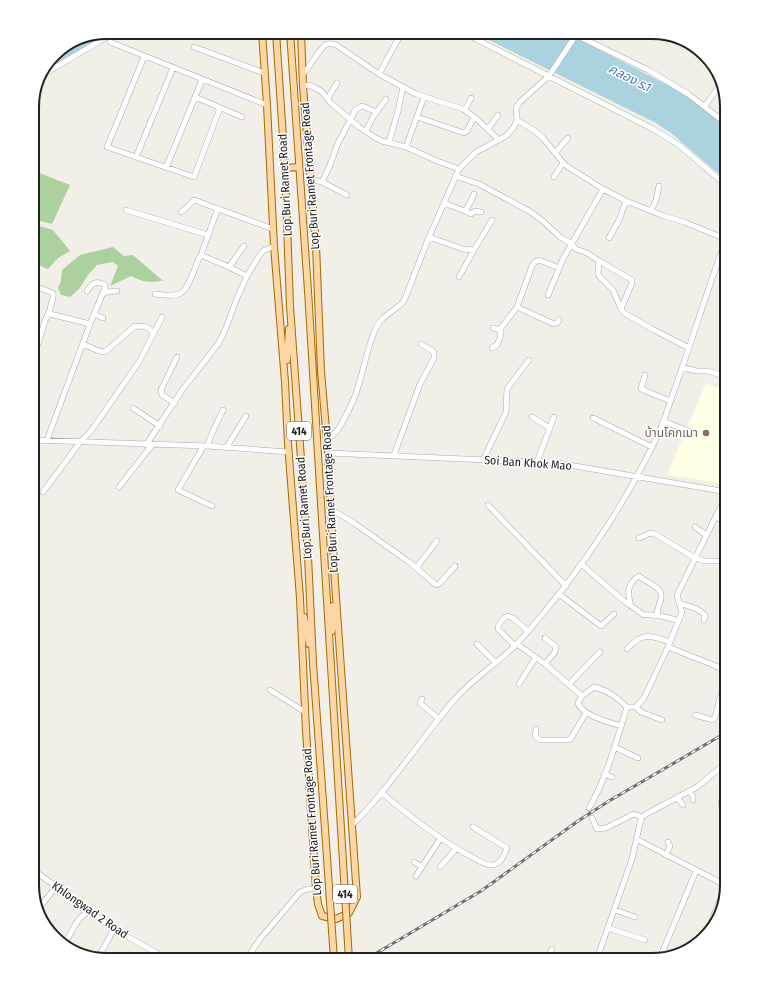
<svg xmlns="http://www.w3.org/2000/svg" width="759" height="992" font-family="'Fira Sans Condensed','Noto Sans Thai',sans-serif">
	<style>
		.education { fill: #ffffe5 }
		.forest { fill: #add19e }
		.water { fill: #aad3df }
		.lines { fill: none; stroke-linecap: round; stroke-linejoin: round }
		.minor-tunnel { stroke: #c8c6c1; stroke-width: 5; stroke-dasharray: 5 2.5; stroke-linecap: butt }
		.minor-casing { stroke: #a9a9a9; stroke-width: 6 }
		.major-casing { stroke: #a06b00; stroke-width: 8 }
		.minor { stroke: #fff; stroke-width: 5 }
		.major { stroke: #fcd6a4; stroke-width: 6 }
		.rail-casing { stroke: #707070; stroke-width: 3 }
		.rail { stroke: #fff; stroke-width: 1.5; stroke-dasharray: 4.5; stroke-linecap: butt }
		.major-bridge-casing { stroke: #a06b00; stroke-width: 8; stroke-linecap: butt }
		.major-bridge { stroke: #fcd6a4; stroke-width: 6 }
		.education-dot { fill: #8d6e63; stroke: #fff; stroke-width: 1.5 }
		.labels { text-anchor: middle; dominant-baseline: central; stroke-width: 3; stroke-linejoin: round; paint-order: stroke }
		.shield { fill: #fff; stroke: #646464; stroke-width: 1 }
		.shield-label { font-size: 11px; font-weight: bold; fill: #222 }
		.street-label { font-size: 12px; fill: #222; stroke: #fff }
		.education-label { font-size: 12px; fill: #785e54; stroke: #fff; text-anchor: end }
		.water-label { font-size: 13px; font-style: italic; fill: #4a7aab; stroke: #fff }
		.rim { fill: none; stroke: #222; stroke-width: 2 }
	</style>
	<rect width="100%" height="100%" fill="#f2efe9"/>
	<path class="education" d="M 706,383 L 727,392 L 727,484 L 667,475 Z"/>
	<path class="forest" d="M 32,170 L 70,185 L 52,224 L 32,219 Z
		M 32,224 L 53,230 L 70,251 L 58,258 L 48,269 L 38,265 L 40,259 L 32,251 Z
		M 113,247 L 124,256 L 133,255 L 162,280 L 165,280 C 150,283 145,283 131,276 L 110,286 L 118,266 L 113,262 L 97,265 L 88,275 L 79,289 L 70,297 L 61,295 L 58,288 L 61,281 L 62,270 L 80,255 Z
		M 33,381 L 38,386 L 36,402 L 32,417 Z"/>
	<path class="water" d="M 107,32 L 112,32 L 40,74 L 57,51 Z
		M 473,32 L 565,32 L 683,93 L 727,128 L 727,181 L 671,133 L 656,123 Z"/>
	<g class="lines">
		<path class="minor-tunnel" d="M 589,808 L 592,818"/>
		<defs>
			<path id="minor" d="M 462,32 L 653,129 L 679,145 L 727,186
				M 570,32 L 650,71 L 688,94 L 727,124
				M 650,32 L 692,44
				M 110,42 L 267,105
				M 194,47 L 264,73
				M 144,57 L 107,147 L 194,177 L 220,108
				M 303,74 C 310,67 320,47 327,44 C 330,43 333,44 336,45 L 379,74 L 416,94 L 463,109 L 478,120 L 499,140
				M 379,74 L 402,32
				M 39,77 L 115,32
				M 303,86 L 309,85 L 321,91 L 331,103 L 359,127 L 374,137 L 382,141 L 406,147 L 437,161 L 459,169
				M 195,97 L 242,117
				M 328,98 L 337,83
				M 705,106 L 720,85
				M 465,110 L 471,98
				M 417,117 L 464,133 L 467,131 L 474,117
				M 517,120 L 535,131 L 543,138 L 565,165 L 603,189 L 626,201 L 664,216 L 684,222 L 726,239
				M 488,129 L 498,115
				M 366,131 L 373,117 L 386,99
				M 389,142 L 398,111 L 403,87
				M 406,147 L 424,97
				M 555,153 L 568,138
				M 136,157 L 173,68
				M 166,168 L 202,80
				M 455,176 L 479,184 L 529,211 L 543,221 L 560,237 L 572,244 L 576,249 L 587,253 L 599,261 L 598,273 L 599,276 L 613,290 L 621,309 L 624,313 L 652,329 L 689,348
				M 554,177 L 563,163
				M 311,179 L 322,182 L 347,195
				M 322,182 L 330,165 L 338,143 L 353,115 L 355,110 L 362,106 L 377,112
				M 444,203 L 465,211 L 471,201 L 474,194
				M 218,208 L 201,255 L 231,268 L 247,276
				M 126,210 L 208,235
				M 465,211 L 471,214 L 475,211 L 481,212
				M 651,211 L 656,200 L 659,186
				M 181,212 C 187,209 189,204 194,200 L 273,229
				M 429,237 L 463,249 L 474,250
				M 609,238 L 619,220 L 626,201
				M 599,261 L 632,280 L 632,283 L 621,309
				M 229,267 L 244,246
				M 459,277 L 474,250 L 492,220
				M 32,285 L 53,293 C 55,300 48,307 50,314 L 90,324
				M 103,294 L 107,292 L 117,291
				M 155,294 C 163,295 174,297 181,293 C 189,288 195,267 199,258 L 201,256
				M 548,295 L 563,259 L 603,189
				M 517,307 L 554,324 L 557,323 L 559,320
				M 94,314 L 103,318
				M 493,328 L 501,330
				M 38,344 L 45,321 L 49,312
				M 83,344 L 99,351 L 105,352 L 135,326 C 143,326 150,326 153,334
				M 492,348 L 497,345 L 500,338 L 501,328 L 517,307 L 532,266 L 535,262 L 539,260 L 559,268
				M 682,367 L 696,371 L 708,371 L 727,377
				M 645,375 L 641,389 L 670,401
				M 175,403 L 162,395 L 161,390 L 177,357
				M 133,408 L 160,426
				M 532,417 L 550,428
				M 593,418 L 652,447
				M 663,421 L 694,433
				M 327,438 C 335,436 339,428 343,421 C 349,410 355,399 358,387 C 364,369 368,344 376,328 C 381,315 396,311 404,301 L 429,237 L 459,169 L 476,152 L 506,136 L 514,127 L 517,120 L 516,108 L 520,102 L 549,76 L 578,32
				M 32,440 L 207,446 L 289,452
				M 47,440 L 90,324 L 105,288 L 105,285 C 96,280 92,283 87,291
				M 146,445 L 183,389 L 218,344 L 224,333 L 237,298 L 247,276 L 259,256 L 263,251 L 274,246
				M 207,446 L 213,431 L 223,410
				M 203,447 L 178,490 L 212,506
				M 226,448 L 246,416
				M 328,453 L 557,463 L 727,492
				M 394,455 L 420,384 L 434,358 L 434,352 L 421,344
				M 483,460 L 506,412 L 507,389 L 529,360
				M 537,462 L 554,417
				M 119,487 L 152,445
				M 43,492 L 81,441 L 91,431 L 139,362 L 162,317
				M 488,505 L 566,586
				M 331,509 L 354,523 L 409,562 L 435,584 L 437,585 L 440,583 L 455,566
				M 716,517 L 727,523
				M 695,527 L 706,535
				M 639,538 L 650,533 L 655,534 L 695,558 L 705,561 L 727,561
				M 581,564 L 624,601 L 644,615 C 656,614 667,617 679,621
				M 416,568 L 437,541
				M 559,594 L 601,626 L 614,614
				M 680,603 C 692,608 695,606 705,615 L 704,620
				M 631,606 C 627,593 627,584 639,576 C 649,585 666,587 660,602 C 659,607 656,610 658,615
				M 545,638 L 556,647 L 555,652 L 545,664
				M 477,644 L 496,663
				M 517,644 L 545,664 L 582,696
				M 515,646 L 498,629 C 498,624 502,620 505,617 L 508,616 L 513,618 L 528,631
				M 668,647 L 716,666 L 727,672
				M 627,649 C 642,632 650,635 670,642
				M 519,684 L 536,657
				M 569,684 L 600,652
				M 270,690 L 305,712
				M 422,699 L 420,703 L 439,719
				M 636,707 L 641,712 L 662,720
				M 695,715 L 713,720 L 715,717 L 727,673
				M 621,726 C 609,722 581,715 578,703 L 582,696 L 594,687 C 609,691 616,697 627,707
				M 536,729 L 535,736 L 540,740 L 570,740 L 586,713
				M 614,747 L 638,758
				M 604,774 L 612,777
				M 689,791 L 693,796 L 693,800
				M 381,792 C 410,817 438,839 472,857 C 477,860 485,865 491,865 C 501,865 504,855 507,848 L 473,827
				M 677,797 L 683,805
				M 589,808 C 606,780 617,739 627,707 L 636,707 L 644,698 L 668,647 L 682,612 L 677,595 L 727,494
				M 722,808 L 721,802 L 727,790
				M 592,818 L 597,829 L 606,828 L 634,814 L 642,817
				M 352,825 C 391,787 420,739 456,698 C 474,678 496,664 515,646 C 571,584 620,514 656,439 C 664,423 669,405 675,388 C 693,338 708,287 727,237
				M 636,839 L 727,886
				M 666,855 L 670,846 L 668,842
				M 414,862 L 422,867
				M 440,867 L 456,849
				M 32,869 L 114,929 L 169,960
				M 416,876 L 440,839
				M 39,908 L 56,887
				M 615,910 L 635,917
				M 608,928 L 645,940
				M 707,932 L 723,893 L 724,884
				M 68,938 C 73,929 79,914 90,912
				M 251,952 L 254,960
				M 98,958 L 114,929
				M 660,958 L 696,871
				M 576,959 L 577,960
				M 154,960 L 157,953
				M 246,960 L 260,939 L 300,892 L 308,889 L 316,889
				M 547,960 L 552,949
				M 595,960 L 600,950 L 632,859 L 640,823 L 642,817 L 648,813 L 697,787 L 720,768 L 727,767"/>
			<path id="major" d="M 262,32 L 267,105 L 274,246 L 285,382 L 288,444 L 300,598 L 306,730 L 316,889 L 318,904 L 322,916 L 336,919 L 349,913 L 357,897 L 335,583 L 328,453 L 321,371 L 316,245 L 303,86 L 301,32
				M 276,32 L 285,168 L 290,306 L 308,556 L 313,663 L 325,829
				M 290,32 L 308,291 L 341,829
				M 285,168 L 299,167
				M 287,360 L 289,329
				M 304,617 L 309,644
				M 332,631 L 333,606"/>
		</defs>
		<use href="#minor" class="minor-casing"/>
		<use href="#major" class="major-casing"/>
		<use href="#minor" class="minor"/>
		<use href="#major" class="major"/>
		<defs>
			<path id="rail" d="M 365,960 L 481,891 L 578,821 L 609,801 L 727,732"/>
		</defs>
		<use href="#rail" class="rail-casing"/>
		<use href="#rail" class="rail"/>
		<defs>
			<path id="major-bridge" d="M 325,829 L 334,960
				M 341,829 L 349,960"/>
		</defs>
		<use href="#major-bridge" class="major-bridge-casing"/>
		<use href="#major-bridge" class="major-bridge"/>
	</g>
	<circle class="education-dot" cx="706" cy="433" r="4"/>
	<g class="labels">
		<g class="shield">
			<rect x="287" y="422" width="24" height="18" rx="3"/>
			<rect x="333" y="885" width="24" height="18" rx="3"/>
		</g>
		<g class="shield-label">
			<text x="299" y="431">414</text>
			<text x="345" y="894">414</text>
		</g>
		<g class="street-label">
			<text transform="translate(310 176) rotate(-94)">Lop Buri Ramet Frontage Road</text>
			<text transform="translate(285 185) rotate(-93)">Lop Buri Ramet Road</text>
			<text transform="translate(528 463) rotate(4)">Soi Ban Khok Mao</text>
			<text transform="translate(330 499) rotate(-93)">Lop Buri Ramet Frontage Road</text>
			<text transform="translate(304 508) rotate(-94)">Lop Buri Ramet Road</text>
			<text transform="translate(312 822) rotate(-94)">Lop Buri Ramet Frontage Road</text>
			<text transform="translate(90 910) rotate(35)">Khlongwad 2 Road</text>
		</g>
		<g class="education-label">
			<text x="698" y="433">บ้านโคกเมา</text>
		</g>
		<g class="water-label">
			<text transform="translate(630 78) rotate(27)">คลอง ร.1</text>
		</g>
	</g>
	<path d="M0 0H759V992H0ZM107 39H652A68 68 0 0 1 720 107V885A68 68 0 0 1 652 953H107A68 68 0 0 1 39 885V107A68 68 0 0 1 107 39Z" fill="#fff" fill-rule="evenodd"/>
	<path class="rim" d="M107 39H652A68 68 0 0 1 720 107V885A68 68 0 0 1 652 953H107A68 68 0 0 1 39 885V107A68 68 0 0 1 107 39Z"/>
</svg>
